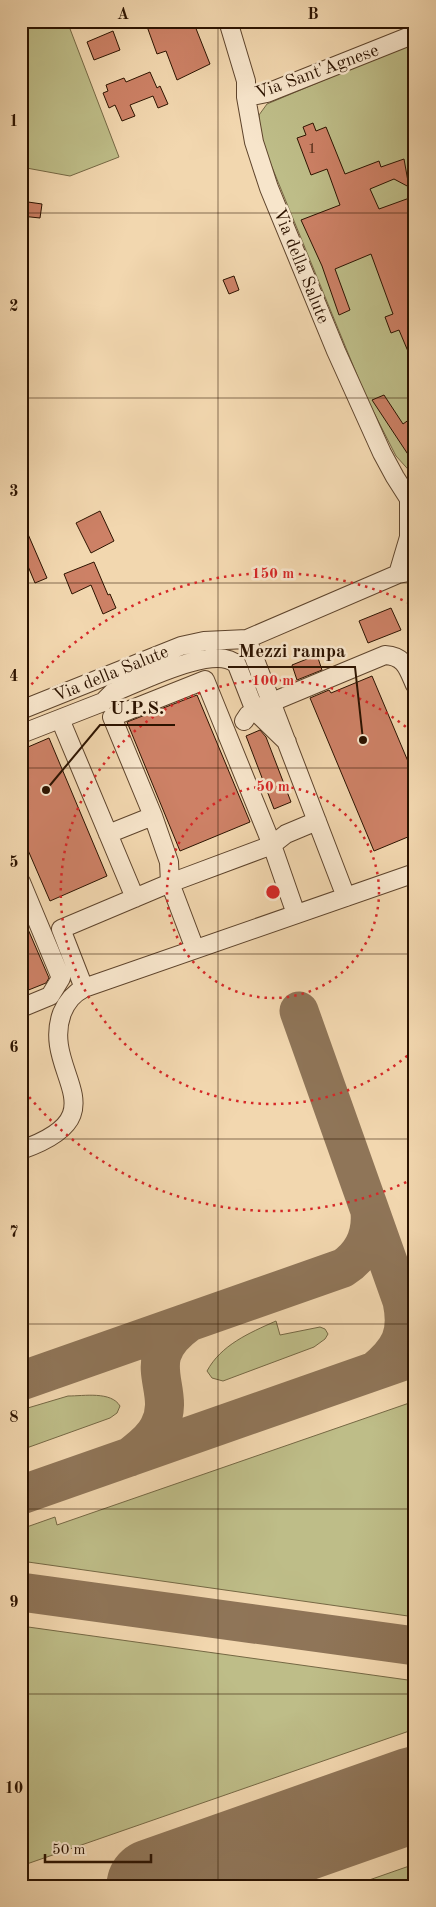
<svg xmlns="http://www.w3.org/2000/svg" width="436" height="1907" font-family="'Old Standard TT',serif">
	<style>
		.green { fill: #bebd88; stroke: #756844 }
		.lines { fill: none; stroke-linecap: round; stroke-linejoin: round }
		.taxiway { stroke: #8f7558; stroke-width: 39 }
		.runway { stroke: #8f7558; stroke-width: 95 }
		.building { fill: #cd8166; stroke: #2c1300 }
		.minor-casing { stroke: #5e442c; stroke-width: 20 }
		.minor { stroke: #f7e5cb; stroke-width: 18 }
		.grid { fill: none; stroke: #2c1300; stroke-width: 1; stroke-opacity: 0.55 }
		.ring { fill: none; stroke: #d62828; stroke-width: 2.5; stroke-dasharray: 2.5 5 }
		.labels { text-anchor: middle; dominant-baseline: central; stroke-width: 5; stroke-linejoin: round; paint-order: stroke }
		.number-label { font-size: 15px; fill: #542e1a }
		.street-label { font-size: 18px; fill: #2c1300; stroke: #f7e5cb }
		.centre { fill: #d62828; stroke: #f7e5cb; stroke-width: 2.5 }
		.ring-label { font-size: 15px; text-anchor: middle; font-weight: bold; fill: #d62828; stroke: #f7e5cb; stroke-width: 5; stroke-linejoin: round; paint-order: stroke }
		.leader { fill: none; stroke: #2c1300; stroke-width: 2 }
		.callout-dot { fill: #2c1300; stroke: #f7e5cb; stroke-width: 2 }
		.callout-label { font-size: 19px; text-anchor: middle; font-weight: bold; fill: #2c1300; stroke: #f7e5cb; stroke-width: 5; stroke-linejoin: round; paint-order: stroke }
		.neatline { fill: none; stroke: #2c1300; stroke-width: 2 }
		.grid-label { font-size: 16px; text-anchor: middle; font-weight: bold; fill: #2c1300 }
	</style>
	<rect width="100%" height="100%" fill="#f2d7af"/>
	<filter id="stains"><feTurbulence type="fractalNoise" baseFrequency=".004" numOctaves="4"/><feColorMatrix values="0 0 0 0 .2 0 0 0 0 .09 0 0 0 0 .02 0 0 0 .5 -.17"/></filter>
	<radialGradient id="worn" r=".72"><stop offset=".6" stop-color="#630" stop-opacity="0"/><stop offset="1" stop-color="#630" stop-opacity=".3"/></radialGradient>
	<path class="green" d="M 21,21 L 67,21 L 119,157 L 70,176 L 21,167 Z
		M 415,42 L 415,477 L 396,456 L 366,397 L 265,150 L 260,130 L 259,115 L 267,104 Z
		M 276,1321 L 280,1335 L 320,1327 L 325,1329 L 328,1334 L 325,1339 L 314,1347 L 223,1381 L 212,1378 L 207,1371 C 221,1345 249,1333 276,1321 Z
		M 68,1396 C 84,1396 111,1391 120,1406 L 117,1413 L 110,1418 L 21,1450 L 21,1410 Z
		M 415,1401 L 415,1617 L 21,1561 L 21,1529 L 55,1517 L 57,1525 Z
		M 21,1626 L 415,1681 L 415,1729 L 21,1866 Z
		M 415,1864 L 415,1886 L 352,1886 Z"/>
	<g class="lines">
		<path class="taxiway" d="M 299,1011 L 402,1301 C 409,1334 400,1350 375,1371
			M 21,1381 L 343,1268 C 363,1255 372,1236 370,1212
			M 130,1457 C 141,1448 153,1440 159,1427 C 179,1388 134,1362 188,1323
			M 21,1495 L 415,1357
			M 21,1592 L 415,1646"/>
		<path class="runway" d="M 154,1886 L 415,1794"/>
	</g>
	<path class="building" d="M 145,21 L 193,21 L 210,64 L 177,80 L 166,51 L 157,54 Z
		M 113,31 L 120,50 L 94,60 L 87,42 Z
		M 150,72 L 157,88 L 160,86 L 168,104 L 158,108 L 153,96 L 130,105 L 135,116 L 122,121 L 115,105 L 109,108 L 103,93 L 108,91 L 106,85 L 124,78 L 126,82 Z
		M 313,123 L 316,131 L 326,127 L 345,174 L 379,161 L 381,167 L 404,159 L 409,187 L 394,179 L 370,189 L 379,209 L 415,196 L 415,368 L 399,330 L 391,333 L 385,317 L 393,314 L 371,254 L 335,269 L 350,310 L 339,315 L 322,266 L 301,220 L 340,205 L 327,169 L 311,175 L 297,138 L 306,135 L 303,127 Z
		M 21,201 L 42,204 L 40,218 L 21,216 Z
		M 234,276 L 239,290 L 229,294 L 223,280 Z
		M 384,395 L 403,424 L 410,419 L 415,426 L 415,465 L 372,400 Z
		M 100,511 L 114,541 L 91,553 L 76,523 Z
		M 21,518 L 47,578 L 35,583 L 25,559 L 21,560 Z
		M 94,562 L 108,595 L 110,594 L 116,608 L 103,614 L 91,585 L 72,594 L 64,574 Z
		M 391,608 L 401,630 L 368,643 L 359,621 Z
		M 317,655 L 322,670 L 297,680 L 292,665 Z
		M 372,676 L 415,778 L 415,834 L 374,851 L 310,698 L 329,690 L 331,693 Z
		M 197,695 L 250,822 L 180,851 L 127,722 Z
		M 260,730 L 266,737 L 291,802 L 274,809 L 246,736 Z
		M 49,738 L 107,876 L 50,901 L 21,834 L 21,750 Z
		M 21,913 L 49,978 L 46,983 L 21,993 Z"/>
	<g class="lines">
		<defs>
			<path id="minor" d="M 228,21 L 246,81 L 246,97 L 254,142 L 269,188 L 336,351 L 382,453 L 395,477 L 409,499 L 415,503
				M 246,97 L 267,93 L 415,34
				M 398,574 L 409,537 L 409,499
				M 247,639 L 346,897
				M 21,710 L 181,646 L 204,641 L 247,639 L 398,574 L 415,571
				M 60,719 L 135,898
				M 244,721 L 248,715 L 260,707 L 385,655 C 405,656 408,669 415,685
				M 21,734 L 103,702 L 112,693 C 136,684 216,642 237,665 L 255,711 L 287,742
				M 108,834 L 153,816
				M 21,882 L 61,978 L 50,996 L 21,1008
				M 195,949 L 170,883 L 169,862 L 153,816 L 112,717 L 205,680 L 272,845 L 296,914
				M 84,988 L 61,929 L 170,883 L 272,845 L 286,834 L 317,821
				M 21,1150 C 124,1114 40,1073 62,1013 C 67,1001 73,994 84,988 L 415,873"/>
		</defs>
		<use href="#minor" class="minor-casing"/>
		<use href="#minor" class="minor"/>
	</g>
	<path class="grid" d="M 218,21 L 218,1886M 21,213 L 415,213M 21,398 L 415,398M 21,583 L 415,583M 21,768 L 415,768M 21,954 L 415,954M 21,1139 L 415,1139M 21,1324 L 415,1324M 21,1509 L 415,1509M 21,1694 L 415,1694"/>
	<g class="ring">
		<circle cx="273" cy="892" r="106"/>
		<path d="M413 1051A212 212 0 1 1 413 733"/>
		<path d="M413 1179A319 319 0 0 1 22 1088M22 696A319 319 0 0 1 413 605"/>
	</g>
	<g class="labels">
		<g class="number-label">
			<text x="312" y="149">1</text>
		</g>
		<g class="street-label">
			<text transform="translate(317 72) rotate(-20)">Via Sant'Agnese</text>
			<text transform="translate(301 266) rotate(68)">Via della Salute</text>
			<text transform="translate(111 674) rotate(-22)">Via della Salute</text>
		</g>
	</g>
	<circle cx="273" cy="892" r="8" class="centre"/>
	<g class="ring-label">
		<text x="273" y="578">150 m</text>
		<text x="273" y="685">100 m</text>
		<text x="273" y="791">50 m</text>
	</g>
	<path class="leader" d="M363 740L355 667H228M46 790L100 725H175"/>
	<g class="callout-dot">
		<circle cx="363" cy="740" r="5"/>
		<circle cx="46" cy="790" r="5"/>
	</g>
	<g class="callout-label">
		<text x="292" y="657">Mezzi rampa</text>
		<text x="137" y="714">U.P.S.</text>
	</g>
	<rect width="436" height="1907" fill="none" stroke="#f2d7af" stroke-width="55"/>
	<path d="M45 1854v8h106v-8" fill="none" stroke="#2c1300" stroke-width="2.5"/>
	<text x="52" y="1854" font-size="15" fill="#2c1300" stroke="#f7e5cb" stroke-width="4" paint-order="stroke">50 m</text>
	<rect x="28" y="28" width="380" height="1852" class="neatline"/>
	<g class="grid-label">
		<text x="123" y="19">A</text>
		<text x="313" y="19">B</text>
		<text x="14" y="126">1</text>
		<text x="14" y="311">2</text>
		<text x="14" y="496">3</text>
		<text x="14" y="681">4</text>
		<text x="14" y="867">5</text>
		<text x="14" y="1052">6</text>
		<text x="14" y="1237">7</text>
		<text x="14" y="1422">8</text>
		<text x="14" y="1607">9</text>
		<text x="14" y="1793">10</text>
	</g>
	<rect width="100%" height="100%" filter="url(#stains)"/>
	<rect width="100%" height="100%" fill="url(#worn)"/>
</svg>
